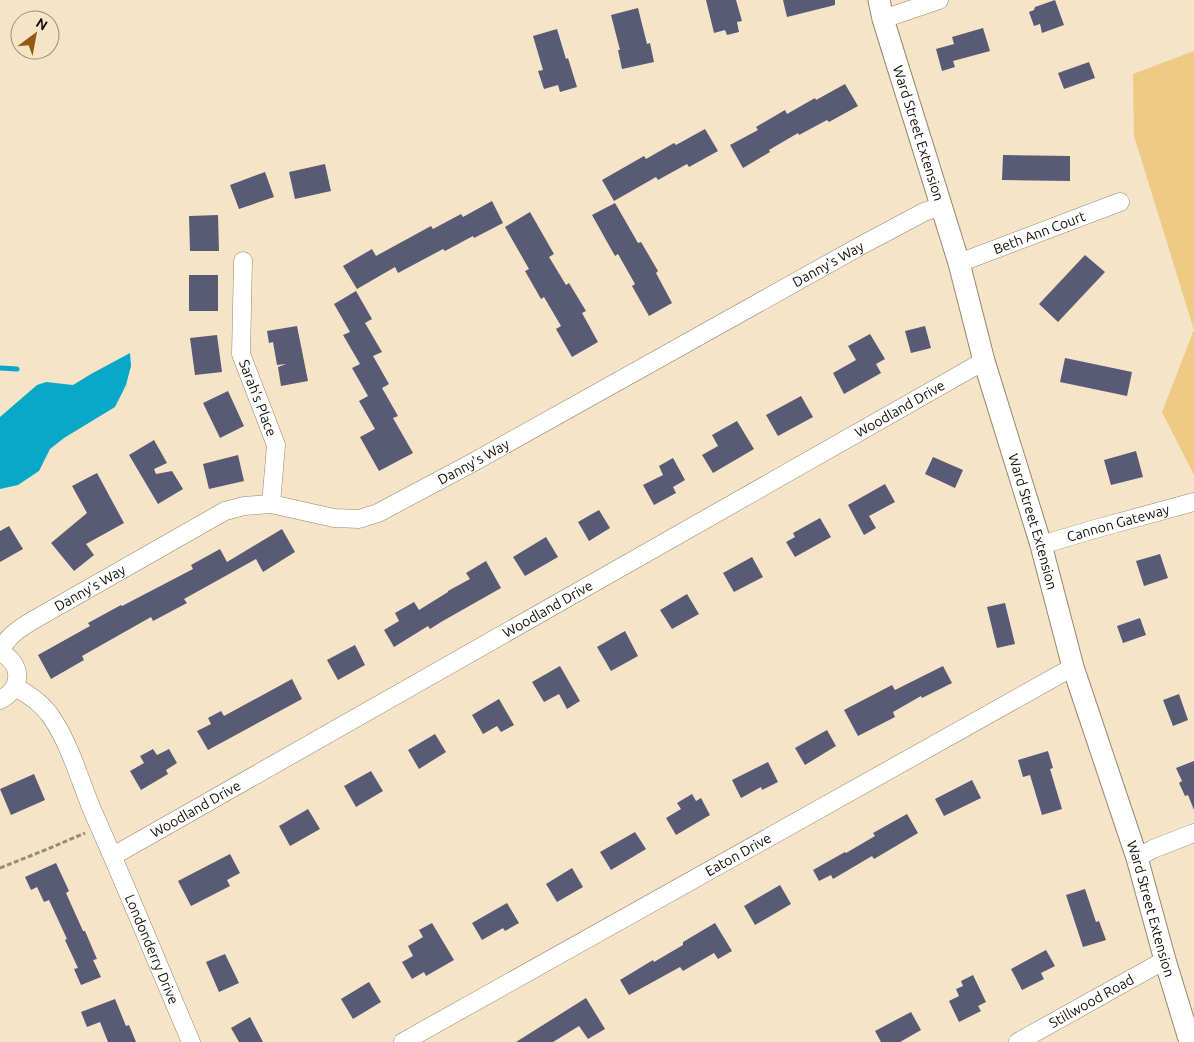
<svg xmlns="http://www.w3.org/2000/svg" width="1194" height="1042" font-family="Ubuntu,sans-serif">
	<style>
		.green { fill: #eeca85 }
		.water { fill: #08a8c8 }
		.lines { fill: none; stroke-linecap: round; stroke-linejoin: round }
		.stream { stroke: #08a8c8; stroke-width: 5 }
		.building { fill: #595a75 }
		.minor-casing { stroke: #96876c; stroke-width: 19 }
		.tertiary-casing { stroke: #96876c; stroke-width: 23 }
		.path { stroke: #988c77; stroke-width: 3; stroke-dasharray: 5 2.5; stroke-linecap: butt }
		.minor { stroke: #fff; stroke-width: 18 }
		.tertiary { stroke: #fff; stroke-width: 21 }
		.labels { text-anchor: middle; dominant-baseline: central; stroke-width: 5; stroke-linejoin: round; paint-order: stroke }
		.street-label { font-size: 14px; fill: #120c04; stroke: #f5e4c7 }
	</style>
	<rect width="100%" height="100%" fill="#f5e4c7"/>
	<path class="green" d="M 1194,51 L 1194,475 L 1162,412 L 1194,330 L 1134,136 L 1133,74 Z"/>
	<path class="water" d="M 130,353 L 131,366 L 126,385 L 115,407 L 64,438 L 50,449 L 39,471 L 18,485 L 0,489 L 0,417 L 37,385 L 46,382 L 73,385 L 91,374 Z"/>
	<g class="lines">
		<path class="stream" d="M 0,368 L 17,369"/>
	</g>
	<path class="building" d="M 706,0 L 736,0 L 742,21 L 737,22 L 739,32 L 727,35 L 725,30 L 714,33 Z
		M 783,0 L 835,0 L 835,5 L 787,17 Z
		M 1055,0 L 1064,25 L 1042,33 L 1040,24 L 1034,26 L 1029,12 L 1034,10 L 1035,7 Z
		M 638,8 L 647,44 L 650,43 L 654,62 L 622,69 L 618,50 L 620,50 L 611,15 Z
		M 983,28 L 990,51 L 953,61 L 955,67 L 942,71 L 936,49 L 954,44 L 952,37 Z
		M 557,29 L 566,59 L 568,58 L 577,87 L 560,92 L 558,85 L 544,89 L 538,71 L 543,70 L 533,36 Z
		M 1089,62 L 1095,78 L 1064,89 L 1058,73 Z
		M 845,84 L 858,106 L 829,122 L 827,120 L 799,135 L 798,133 L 769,150 L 770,152 L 743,168 L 730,145 L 758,130 L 756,127 L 785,110 L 787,114 L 815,98 L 816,100 Z
		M 705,129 L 718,151 L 689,167 L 687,164 L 658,180 L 656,177 L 614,201 L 602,180 L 644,156 L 646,159 L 674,143 L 676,145 Z
		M 1003,155 L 1070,156 L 1070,181 L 1002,180 Z
		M 325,164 L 331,191 L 295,199 L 289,172 Z
		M 265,172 L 274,197 L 239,209 L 230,185 Z
		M 492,201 L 503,223 L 474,238 L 473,236 L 445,251 L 443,249 L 398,273 L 395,267 L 357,289 L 343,266 L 372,249 L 376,256 L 431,226 L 433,229 L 461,214 L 463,217 Z
		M 615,203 L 638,243 L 641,242 L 658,271 L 656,273 L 672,303 L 649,316 L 632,286 L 635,284 L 618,254 L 615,256 L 592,215 Z
		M 530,212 L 554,254 L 549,257 L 566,285 L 569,283 L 586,311 L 582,313 L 598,342 L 572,357 L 556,329 L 561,326 L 544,297 L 541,299 L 525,271 L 529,269 L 505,227 Z
		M 218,215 L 219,251 L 190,251 L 189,216 Z
		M 1085,255 L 1105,272 L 1058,322 L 1039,304 Z
		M 189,275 L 218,275 L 218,311 L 189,311 Z
		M 356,291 L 372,319 L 365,323 L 382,352 L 373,356 L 389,384 L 382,388 L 398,416 L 393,418 L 413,453 L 379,471 L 360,437 L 375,429 L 359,401 L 368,396 L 352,368 L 360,364 L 343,335 L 350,332 L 334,304 Z
		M 297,326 L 308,381 L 281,386 L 278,367 L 286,364 L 277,365 L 273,342 L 269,343 L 267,331 Z
		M 925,326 L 931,348 L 911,353 L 905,331 Z
		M 870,334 L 885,359 L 876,364 L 881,373 L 844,394 L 833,373 L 856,360 L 848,346 Z
		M 217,335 L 222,372 L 195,375 L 190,338 Z
		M 1065,358 L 1132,372 L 1127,396 L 1060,382 Z
		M 228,391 L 244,426 L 220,438 L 203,403 Z
		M 801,396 L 813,417 L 778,436 L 766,415 Z
		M 737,421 L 754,449 L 713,473 L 702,455 L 718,446 L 712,435 Z
		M 154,440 L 167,463 L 154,469 L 156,474 L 172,471 L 183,489 L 158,504 L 129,455 Z
		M 1136,451 L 1143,477 L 1111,485 L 1104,460 Z
		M 238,455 L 244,481 L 209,489 L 203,464 Z
		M 933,457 L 963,470 L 955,488 L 925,474 Z
		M 673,458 L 685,480 L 673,487 L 676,493 L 654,505 L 643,485 L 663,475 L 659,466 Z
		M 97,473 L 124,523 L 86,544 L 94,555 L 74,571 L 51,543 L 87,513 L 72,486 Z
		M 885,484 L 895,502 L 869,516 L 876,528 L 864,535 L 848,505 Z
		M 599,510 L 610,528 L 589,541 L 578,522 Z
		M 820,518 L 831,537 L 795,557 L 786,542 L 795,537 L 793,533 Z
		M 9,526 L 23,549 L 0,562 L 0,531 Z
		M 282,529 L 295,552 L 263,572 L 256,559 L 184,599 L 187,603 L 153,621 L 151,617 L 82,656 L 84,660 L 51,679 L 38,655 L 90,626 L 88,623 L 121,605 L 122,606 L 193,569 L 191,565 L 220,549 L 227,562 Z
		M 546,537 L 558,557 L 525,576 L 513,557 Z
		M 1160,554 L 1168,578 L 1144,586 L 1136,561 Z
		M 752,557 L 763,577 L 734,592 L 723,573 Z
		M 486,561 L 501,588 L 441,622 L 430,629 L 428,626 L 394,647 L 384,630 L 399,621 L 395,613 L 414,602 L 419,610 L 448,592 L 448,591 L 470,579 L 466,573 Z
		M 687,594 L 699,614 L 672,629 L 660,610 Z
		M 1005,603 L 1015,644 L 997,648 L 987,607 Z
		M 1140,618 L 1146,635 L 1123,643 L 1117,626 Z
		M 625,631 L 638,656 L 611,671 L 597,647 Z
		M 355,645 L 365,665 L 338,680 L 327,660 Z
		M 560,666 L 580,701 L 567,709 L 559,694 L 544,702 L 532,682 Z
		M 943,666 L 952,683 L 922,698 L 921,696 L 893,712 L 895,717 L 858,736 L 844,710 L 892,685 L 895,690 Z
		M 292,679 L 302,699 L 208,750 L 197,731 L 211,724 L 208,718 L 221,711 L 224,716 Z
		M 1179,694 L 1188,720 L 1173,726 L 1163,700 Z
		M 499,699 L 514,725 L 501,732 L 497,726 L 483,734 L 472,715 Z
		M 827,730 L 836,746 L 805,765 L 795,748 Z
		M 435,734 L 446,752 L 419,769 L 408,750 Z
		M 153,749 L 157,755 L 169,749 L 177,763 L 166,770 L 168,774 L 141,790 L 130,771 L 144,763 L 140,756 Z
		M 1048,751 L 1053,768 L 1050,769 L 1062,809 L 1042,815 L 1030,775 L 1023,777 L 1018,760 Z
		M 1194,761 L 1194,810 L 1188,795 L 1185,796 L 1179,783 L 1182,781 L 1176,768 Z
		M 768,762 L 778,782 L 762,790 L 761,787 L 741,798 L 732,780 Z
		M 371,771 L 383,791 L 356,807 L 344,786 Z
		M 34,774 L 45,800 L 11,815 L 0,789 Z
		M 972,780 L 981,798 L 944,816 L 935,799 Z
		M 692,794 L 696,801 L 701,798 L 710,815 L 676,835 L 666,818 L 681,809 L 677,803 Z
		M 308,809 L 320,829 L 290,846 L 279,826 Z
		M 907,814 L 918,833 L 874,859 L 872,856 L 833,879 L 831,875 L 819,881 L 813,870 L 845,852 L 846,853 L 875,836 L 873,833 Z
		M 635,832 L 646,849 L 611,870 L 600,852 Z
		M 230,854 L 240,873 L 227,880 L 230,886 L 191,906 L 178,881 Z
		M 56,863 L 69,891 L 66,893 L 83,931 L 85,931 L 97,959 L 93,960 L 101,977 L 81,985 L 74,969 L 78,968 L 65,940 L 67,939 L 49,900 L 44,902 L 37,887 L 31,890 L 25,877 Z
		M 572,868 L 583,887 L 557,902 L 546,884 Z
		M 780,885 L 791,904 L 755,925 L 744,906 Z
		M 1085,889 L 1096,922 L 1099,921 L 1106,940 L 1083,947 L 1066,895 Z
		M 507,903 L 519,923 L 505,931 L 503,928 L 482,940 L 472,923 Z
		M 432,923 L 454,960 L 426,976 L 424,972 L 412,979 L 402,962 L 413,956 L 408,946 L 423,937 L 419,930 Z
		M 715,923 L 732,951 L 718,959 L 714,953 L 683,971 L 680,967 L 629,995 L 620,980 L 653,960 L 654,962 L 683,945 L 683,942 Z
		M 1046,950 L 1055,966 L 1041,973 L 1044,979 L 1022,990 L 1011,969 Z
		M 225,954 L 239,983 L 219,992 L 206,962 Z
		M 973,975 L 986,1002 L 978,1006 L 981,1011 L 959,1022 L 949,1001 L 959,996 L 956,989 L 963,986 L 961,981 Z
		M 369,982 L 381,1002 L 353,1019 L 341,999 Z
		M 586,998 L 605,1029 L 588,1039 L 579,1026 L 553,1042 L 516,1042 Z
		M 115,999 L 126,1026 L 129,1025 L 136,1042 L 108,1042 L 100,1022 L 87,1027 L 81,1012 Z
		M 911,1012 L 921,1030 L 900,1042 L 881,1042 L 875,1031 Z
		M 250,1017 L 263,1042 L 239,1042 L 231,1028 Z"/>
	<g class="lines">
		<defs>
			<g id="minor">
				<path d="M 883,19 L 939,0"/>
				<path id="s1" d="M 243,261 L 241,354 L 276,445 L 271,504"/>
				<path id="s2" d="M 959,263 L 1120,202"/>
				<path id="s3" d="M 1041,545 L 1095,529 L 1194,502"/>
				<path id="s4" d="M 0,652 C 7,637 16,631 30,622 L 225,511 L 244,506 L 271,504 L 334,518 L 359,519 L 378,513 L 470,464 L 862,245 L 924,212 L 942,206"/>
				<path d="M 0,652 C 23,664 23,688 0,700"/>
				<path id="s5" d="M 15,687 C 30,695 43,704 52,718 C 71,747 80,781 93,812 C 127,888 158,965 191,1042"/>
				<path id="s6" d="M 113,856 L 984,361"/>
				<path d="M 1137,858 L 1153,849 L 1194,833"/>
				<path id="s7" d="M 403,1042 L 1073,667"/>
				<path id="s8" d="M 1018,1042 L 1165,960"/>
			</g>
			<g id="tertiary">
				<path id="s9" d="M 879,0 L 883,19 L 959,263 L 984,361 L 1041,545 L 1073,667 L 1137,858 L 1165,960 L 1190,1042"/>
			</g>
		</defs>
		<use href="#minor" class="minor-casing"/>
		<use href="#tertiary" class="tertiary-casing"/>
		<path class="path" d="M 0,868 L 55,846 L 85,833"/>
		<use href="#minor" class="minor"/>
		<use href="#tertiary" class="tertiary"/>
	</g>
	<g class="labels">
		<g class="street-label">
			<text stroke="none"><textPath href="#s9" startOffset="139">Ward Street Extension</textPath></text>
			<text stroke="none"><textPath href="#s2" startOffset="86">Beth Ann Court</textPath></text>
			<text stroke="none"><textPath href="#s4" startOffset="938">Danny's Way</textPath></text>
			<text stroke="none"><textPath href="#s1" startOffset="140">Sarah's Place</textPath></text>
			<text stroke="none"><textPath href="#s6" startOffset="905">Woodland Drive</textPath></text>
			<text stroke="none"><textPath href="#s4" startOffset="532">Danny's Way</textPath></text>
			<text stroke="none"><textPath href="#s9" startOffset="544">Ward Street Extension</textPath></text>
			<text stroke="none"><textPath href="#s3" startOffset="80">Cannon Gateway</textPath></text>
			<text stroke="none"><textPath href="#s4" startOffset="112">Danny's Way</textPath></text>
			<text stroke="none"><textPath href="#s6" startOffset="500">Woodland Drive</textPath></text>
			<text stroke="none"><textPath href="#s6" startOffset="95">Woodland Drive</textPath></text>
			<text stroke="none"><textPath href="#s7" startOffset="384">Eaton Drive</textPath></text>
			<text stroke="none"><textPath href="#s9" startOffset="949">Ward Street Extension</textPath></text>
			<text stroke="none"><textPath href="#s5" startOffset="301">Londonderry Drive</textPath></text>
			<text stroke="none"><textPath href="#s8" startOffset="84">Stillwood Road</textPath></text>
		</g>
	</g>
	<g transform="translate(35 35) rotate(32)"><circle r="24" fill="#f5e4c7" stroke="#9a8e79"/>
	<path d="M0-4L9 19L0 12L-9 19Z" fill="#925913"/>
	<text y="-8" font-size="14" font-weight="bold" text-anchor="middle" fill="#120c04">N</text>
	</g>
</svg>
